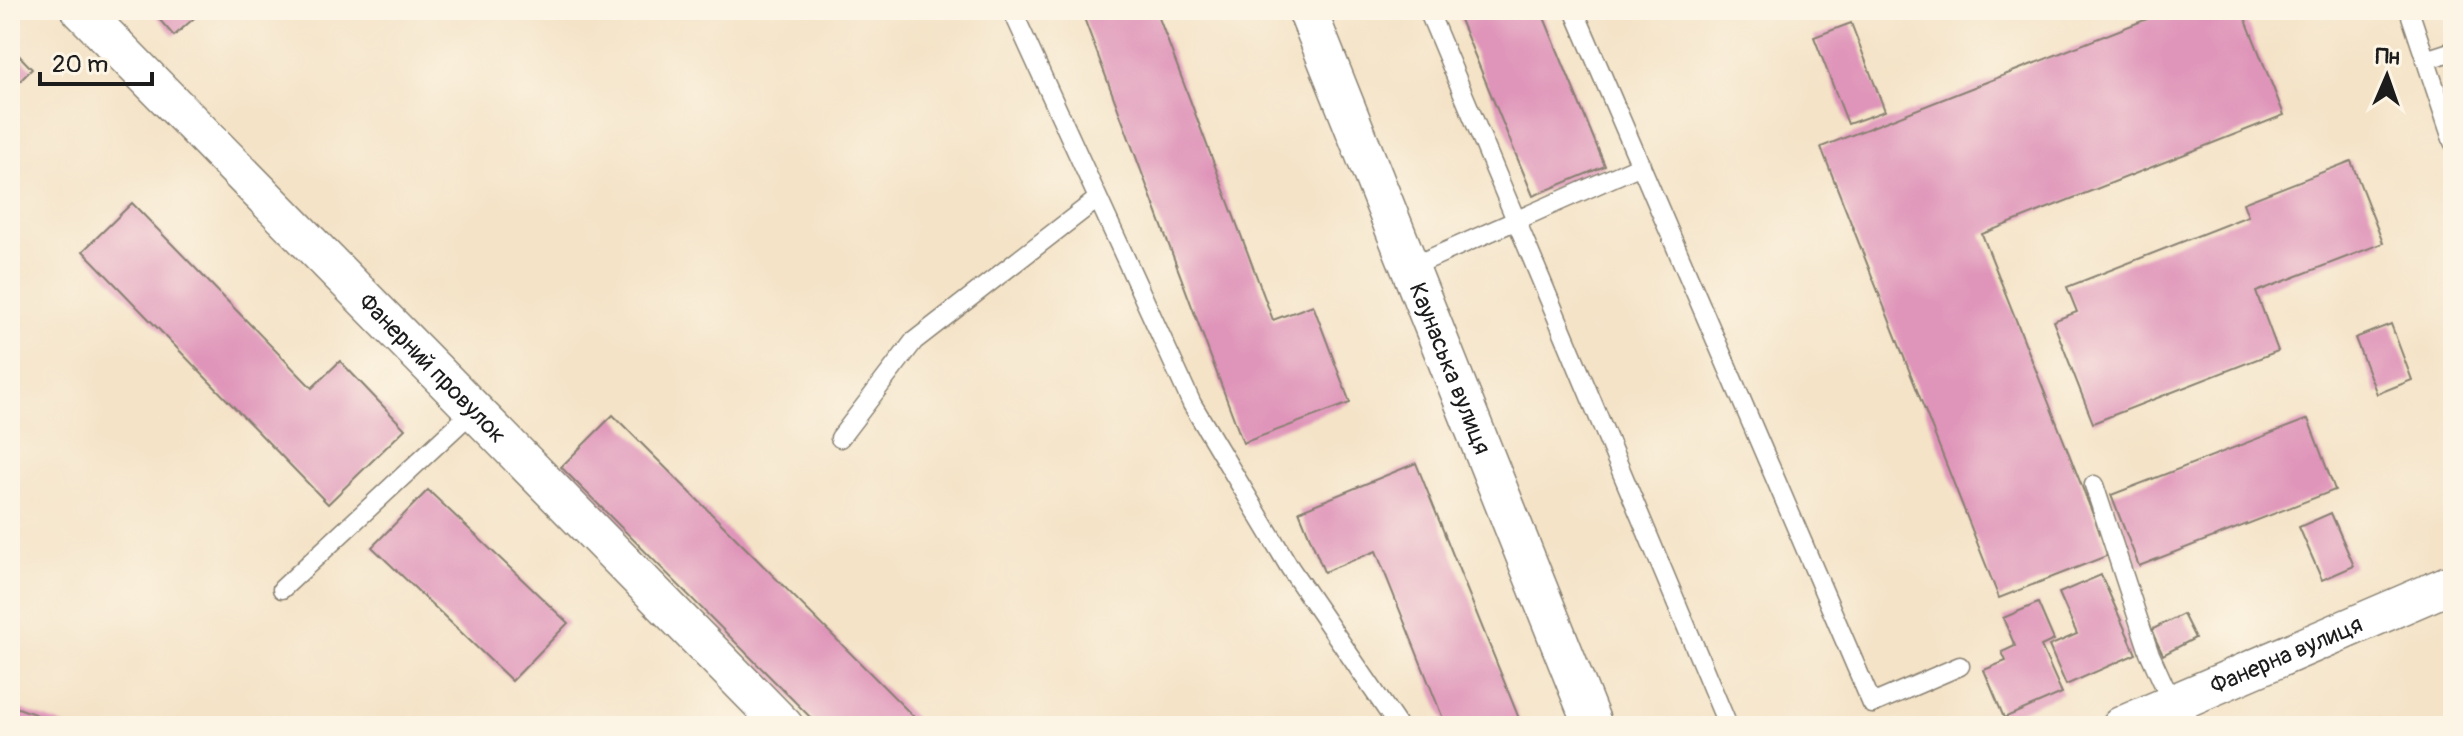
<svg xmlns="http://www.w3.org/2000/svg" width="2463" height="736" font-family="Pangolin,sans-serif">
	<style>
		.building { fill: #df94b9 }
		.lines { fill: none; stroke-linecap: round; stroke-linejoin: round }
		.lane-casing { stroke: #888072; stroke-width: 21 }
		.street-casing { stroke: #888072; stroke-width: 41 }
		.lane { stroke: #fff; stroke-width: 18 }
		.street { stroke: #fff; stroke-width: 38 }
		.labels { text-anchor: middle; dominant-baseline: central; stroke-width: 6; stroke-linejoin: round; paint-order: stroke }
		.street-label { font-size: 24px; fill: #1c1c1c; stroke: #fcf5e5 }
	</style>
	<rect width="100%" height="100%" fill="#fcf5e5"/>
	<filter id="ink" filterUnits="userSpaceOnUse"><feTurbulence type="fractalNoise" baseFrequency=".0125" numOctaves="2"/><feDisplacementMap in="SourceGraphic" scale="16" xChannelSelector="R" yChannelSelector="G"/><feConvolveMatrix kernelMatrix="1 2 1 2 8 2 1 2 1" color-interpolation-filters="sRGB"/></filter>
	<filter id="wash" filterUnits="userSpaceOnUse"><feTurbulence type="fractalNoise" baseFrequency=".006" numOctaves="4" result="noise"/><feDisplacementMap in="SourceGraphic" scale="32" xChannelSelector="R" yChannelSelector="G"/><feGaussianBlur stdDeviation="1.8" result="paint"/><feColorMatrix in="noise" values="0 0 0 0 0 0 0 0 0 0 0 0 0 0 0 0 0 1.4 0 .05"/><feComposite in="paint" operator="in"/></filter>
	<g filter="url(#wash)">
		<rect width="100%" height="100%" fill="#f4e3c7"/>
		<g id="blocks">
			<path class="building" d="M 151,10 L 203,10 L 174,36 Z
				M 1081,10 L 1156,10 L 1273,320 L 1313,305 L 1350,403 L 1243,443 Z
				M 1456,10 L 1541,10 L 1605,166 L 1533,196 Z
				M 2170,10 L 2242,10 L 2284,115 L 1982,234 L 2109,555 L 1999,598 L 1821,147 Z
				M 1851,23 L 1885,111 L 1848,124 L 1814,37 Z
				M 10,46 L 32,69 L 10,91 Z
				M 2351,161 L 2383,243 L 2256,292 L 2278,351 L 2093,423 L 2053,321 L 2077,312 L 2067,287 L 2248,216 L 2243,203 Z
				M 132,203 L 312,388 L 340,361 L 405,429 L 328,504 L 83,251 Z
				M 2391,324 L 2412,380 L 2377,394 L 2355,338 Z
				M 613,415 L 923,726 L 819,726 L 561,467 Z
				M 2308,419 L 2335,490 L 2139,566 L 2111,495 Z
				M 1416,463 L 1522,726 L 1446,726 L 1376,551 L 1324,572 L 1299,511 Z
				M 428,490 L 568,623 L 512,681 L 372,547 Z
				M 2331,513 L 2354,566 L 2322,580 L 2299,527 Z
				M 2101,575 L 2136,654 L 2066,685 L 2049,646 L 2077,634 L 2059,593 Z
				M 2038,603 L 2054,640 L 2041,646 L 2062,693 L 2004,718 L 1984,670 L 2006,661 L 2002,652 L 2015,646 L 2003,618 Z
				M 2183,614 L 2195,638 L 2163,655 L 2151,630 Z
				M 10,705 L 67,726 L 10,726 Z"/>
		</g>
	</g>
	<g filter="url(#ink)">
		<use href="#blocks" fill-opacity="0" stroke="#888072" stroke-width="2"/>
		<g class="lines">
			<defs>
				<path id="lane" d="M 1012,10 L 1192,404 L 1290,568 L 1398,726
					M 1428,10 L 1728,726
					M 1574,10 L 1872,704 L 1960,666
					M 2409,10 L 2453,142
					M 2425,60 L 2453,51
					M 1411,267 L 1641,165
					M 840,438 L 914,341 L 1096,200
					M 2094,485 L 2149,652 L 2173,705
					M 282,589 L 474,410"/>
				<g id="street">
					<path id="s1" d="M 81,10 L 784,726"/>
					<path id="s2" d="M 1307,10 L 1593,726"/>
					<path id="s3" d="M 2121,726 L 2453,583"/>
				</g>
			</defs>
			<use href="#lane" class="lane-casing"/>
			<use href="#street" class="street-casing"/>
			<use href="#lane" class="lane"/>
			<use href="#street" class="street"/>
		</g>
	</g>
	<g class="labels">
		<g class="street-label">
			<text stroke="none"><textPath href="#s1" startOffset="502">Фанерний провулок</textPath></text>
			<text stroke="none"><textPath href="#s2" startOffset="386">Каунаська вулиця</textPath></text>
			<text stroke="none"><textPath href="#s3" startOffset="180">Фанерна вулиця</textPath></text>
		</g>
	</g>
	<rect width="2463" height="736" fill="none" stroke="#fcf5e5" stroke-width="40"/>
	<g transform="translate(2387 76) rotate(2)" stroke="#fcf5e5" stroke-width="6" paint-order="stroke">
	<path d="M0-6L14 30L0 20L-14 30Z" fill="#1c1c1c"/>
	<text y="-12" font-size="22" font-weight="bold" text-anchor="middle" fill="#1c1c1c">Пн</text>
	</g>
	<path d="M40 72v12h112v-12" fill="none" stroke="#1c1c1c" stroke-width="4"/>
	<text x="52" y="72" font-size="24" fill="#1c1c1c" stroke="#fcf5e5" stroke-width="6" paint-order="stroke">20 m</text>
</svg>
